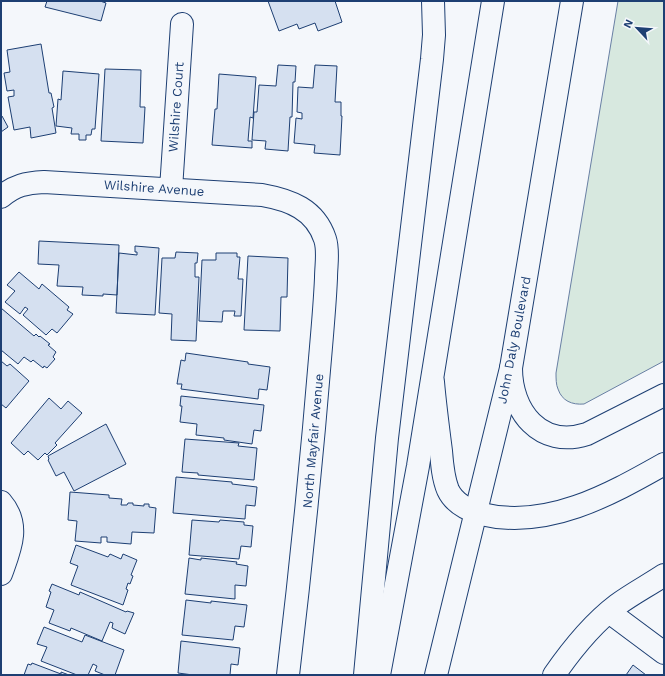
<svg xmlns="http://www.w3.org/2000/svg" width="665" height="676" font-family="'Work Sans',sans-serif">
	<style>
		.green { fill: #d7e8df; stroke: #687fa3 }
		.building { fill: #d5e0f0; stroke: #1d3f73 }
		.lines { fill: none; stroke-linecap: round; stroke-linejoin: round }
		.minor-casing { stroke: #1d3f73; stroke-width: 24 }
		.major-casing { stroke: #1d3f73; stroke-width: 24 }
		.highway-casing { stroke: #1d3f73; stroke-width: 24 }
		.minor { stroke: #f4f7fb; stroke-width: 22 }
		.major { stroke: #f4f7fb; stroke-width: 22 }
		.highway { stroke: #f4f7fb; stroke-width: 22 }
		.labels { text-anchor: middle; dominant-baseline: central; stroke-width: 3; stroke-linejoin: round; paint-order: stroke }
		.street-label { font-size: 13px; fill: #1d3f73; stroke: #f4f7fb }
	</style>
	<rect width="100%" height="100%" fill="#f4f7fb"/>
	<path class="green" d="M 618,1 L 664,1 L 664,361 L 584,404 C 572,405 562,401 558,389 C 556,385 556,378 556,373 Z"/>
	<path class="building" d="M 47,1 L 100,1 L 106,3 L 101,21 L 45,7 Z
		M 268,1 L 335,1 L 342,22 L 318,31 L 315,23 L 299,29 L 297,24 L 279,31 Z
		M 41,44 L 49,93 L 51,93 L 54,107 L 52,108 L 56,133 L 31,138 L 30,127 L 14,130 L 8,97 L 14,96 L 14,90 L 7,91 L 4,73 L 10,72 L 7,50 Z
		M 278,65 L 296,66 L 295,82 L 293,82 L 292,117 L 290,117 L 288,151 L 265,149 L 266,141 L 252,140 L 254,112 L 257,112 L 259,85 L 276,86 Z
		M 315,65 L 337,66 L 335,102 L 341,102 L 341,116 L 342,116 L 340,155 L 314,153 L 315,145 L 294,143 L 296,118 L 302,119 L 302,113 L 297,112 L 298,87 L 313,88 Z
		M 105,69 L 141,70 L 140,107 L 145,107 L 143,143 L 101,141 Z
		M 63,71 L 99,74 L 95,129 L 92,129 L 91,135 L 86,135 L 86,140 L 79,140 L 79,134 L 71,134 L 72,128 L 56,126 L 58,99 L 61,100 Z
		M 219,74 L 256,77 L 253,118 L 250,117 L 248,141 L 252,141 L 252,148 L 212,145 L 215,109 L 217,109 Z
		M 2,116 L 8,127 L 1,132 L 1,117 Z
		M 39,241 L 119,245 L 117,295 L 103,294 L 103,296 L 82,295 L 83,287 L 57,286 L 59,265 L 38,264 Z
		M 135,246 L 159,248 L 155,315 L 116,313 L 119,253 L 137,255 L 137,252 L 135,252 Z
		M 176,252 L 198,253 L 197,263 L 195,263 L 195,277 L 199,277 L 196,341 L 171,340 L 172,314 L 159,313 L 162,258 L 175,258 Z
		M 216,253 L 237,253 L 237,257 L 240,257 L 238,279 L 243,279 L 241,316 L 234,316 L 235,311 L 223,311 L 222,322 L 199,321 L 202,260 L 216,260 Z
		M 248,256 L 288,258 L 287,297 L 281,297 L 280,331 L 244,330 Z
		M 19,272 L 39,289 L 42,284 L 69,307 L 67,310 L 73,314 L 57,333 L 52,329 L 46,335 L 23,315 L 28,309 L 25,307 L 20,314 L 5,302 L 15,291 L 7,285 Z
		M 1,308 L 34,336 L 36,334 L 39,337 L 40,336 L 50,344 L 48,345 L 56,352 L 53,357 L 55,359 L 47,368 L 44,366 L 43,368 L 33,360 L 31,362 L 24,357 L 18,364 L 1,350 Z
		M 186,353 L 248,362 L 248,364 L 270,367 L 267,390 L 259,389 L 258,399 L 181,389 L 182,384 L 177,384 L 181,360 L 185,361 Z
		M 1,361 L 7,366 L 10,364 L 29,381 L 6,408 L 1,404 Z
		M 181,396 L 264,405 L 261,431 L 254,430 L 252,444 L 224,440 L 224,438 L 196,435 L 197,424 L 180,422 L 182,406 L 180,406 Z
		M 49,398 L 61,409 L 68,401 L 82,413 L 55,443 L 57,445 L 47,455 L 45,453 L 38,460 L 28,451 L 24,455 L 11,443 Z
		M 106,424 L 126,464 L 74,491 L 64,472 L 56,476 L 48,460 L 49,459 L 48,456 Z
		M 185,439 L 239,443 L 238,446 L 257,448 L 254,480 L 198,475 L 198,473 L 182,472 Z
		M 176,477 L 232,482 L 232,484 L 257,487 L 255,506 L 246,505 L 245,519 L 173,513 Z
		M 70,492 L 109,495 L 109,498 L 122,499 L 121,505 L 127,505 L 128,503 L 133,503 L 133,505 L 144,506 L 144,504 L 149,504 L 149,507 L 156,508 L 154,533 L 132,532 L 131,544 L 107,542 L 107,537 L 101,537 L 101,543 L 75,541 L 77,521 L 68,520 Z
		M 192,520 L 219,522 L 220,520 L 244,522 L 244,525 L 253,526 L 251,547 L 241,546 L 239,559 L 189,555 Z
		M 76,545 L 108,557 L 110,554 L 121,559 L 123,554 L 137,560 L 131,575 L 133,576 L 130,584 L 128,583 L 126,589 L 128,590 L 123,605 L 71,585 L 78,566 L 70,563 Z
		M 189,558 L 201,560 L 201,558 L 237,562 L 236,564 L 248,566 L 246,586 L 235,585 L 235,599 L 185,594 Z
		M 52,584 L 79,595 L 80,592 L 126,612 L 127,611 L 134,613 L 125,634 L 112,628 L 113,623 L 110,622 L 102,641 L 71,628 L 70,631 L 49,623 L 54,610 L 46,607 L 51,592 L 49,591 Z
		M 186,600 L 211,603 L 211,601 L 247,605 L 244,627 L 235,626 L 233,640 L 182,635 Z
		M 44,627 L 82,642 L 85,635 L 124,650 L 115,675 L 105,675 L 95,671 L 97,666 L 93,664 L 88,675 L 77,675 L 41,661 L 47,647 L 37,644 Z
		M 181,641 L 240,648 L 238,665 L 231,664 L 230,675 L 193,675 L 178,673 Z
		M 32,663 L 61,674 L 61,672 L 69,675 L 24,675 L 28,664 L 31,665 Z
		M 633,665 L 646,675 L 626,675 Z"/>
	<g class="lines">
		<defs>
			<path id="minor" d="M 171,189 L 182,24
				M 1,197 C 15,185 26,183 44,182 L 262,195 C 290,200 315,209 325,239 C 329,251 326,265 326,278 C 325,301 323,324 321,347 C 312,457 301,566 288,675
				M 1,502 C 21,525 10,549 1,574
				M 609,612 L 664,653
				M 554,675 C 572,649 592,624 617,605 C 632,594 649,585 664,575"/>
			<path id="major" d="M 379,675 L 418,466 L 493,1
				M 436,675 L 511,368 L 572,1"/>
			<path id="highway" d="M 511,368 C 511,411 540,449 587,434 L 664,395
				M 433,382 C 435,405 438,428 441,451 C 442,464 443,478 448,490 C 454,503 468,510 481,514 C 547,530 609,495 664,464
				M 365,675 L 387,438 L 432,59 L 434,35 L 433,1"/>
		</defs>
		<use href="#minor" class="minor-casing"/>
		<use href="#major" class="major-casing"/>
		<use href="#highway" class="highway-casing"/>
		<use href="#minor" class="minor"/>
		<use href="#major" class="major"/>
		<use href="#highway" class="highway"/>
	</g>
	<g class="labels">
		<g class="street-label">
			<text transform="translate(176 107) rotate(-86)">Wilshire Court</text>
			<text transform="translate(154 188) rotate(4)">Wilshire Avenue</text>
			<text transform="translate(514 340) rotate(-79)">John Daly Boulevard</text>
			<text transform="translate(313 441) rotate(-85)">North Mayfair Avenue</text>
		</g>
	</g>
	<rect width="665" height="676" fill="none" stroke="#1d3f73" stroke-width="4"/>
	<g transform="translate(637 28) rotate(296)" stroke="#f4f7fb" stroke-width="3" paint-order="stroke">
	<path d="M0-3L7 15L0 10L-7 15Z" fill="#1d3f73"/>
	<text y="-6" font-size="11" font-weight="bold" text-anchor="middle" fill="#1d3f73">N</text>
	</g>
</svg>
